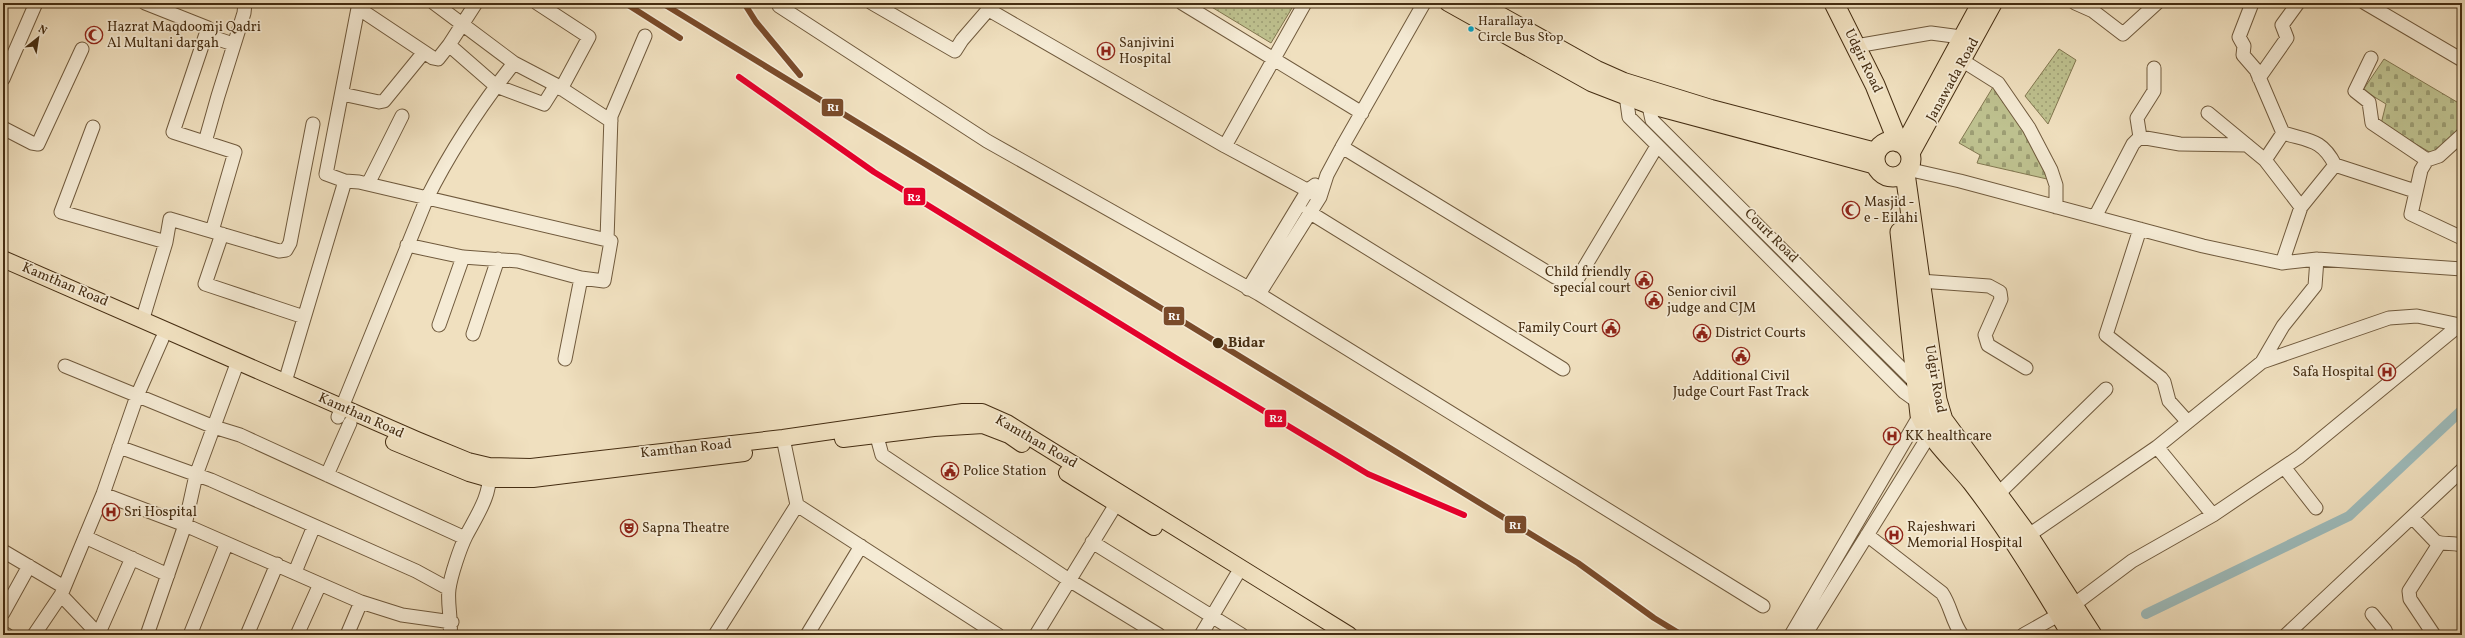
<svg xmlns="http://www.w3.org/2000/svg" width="2465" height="638" font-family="Vollkorn,serif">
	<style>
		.cemetery { fill: url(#cemetery-stones); stroke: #827750 }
		.park { fill: url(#park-dots); stroke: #827750 }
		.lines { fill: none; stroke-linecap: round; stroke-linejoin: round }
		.canal { stroke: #9dbbbb; stroke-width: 10 }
		.minor-casing { stroke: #705a3d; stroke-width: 15 }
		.major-casing { stroke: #452d12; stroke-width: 18 }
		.highway-casing { stroke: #452d12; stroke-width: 21 }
		.minor { stroke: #f5ebd5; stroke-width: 13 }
		.major { stroke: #f0e0bf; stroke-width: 16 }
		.highway { stroke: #f0e0bf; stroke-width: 19 }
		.rail-1-casing { stroke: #f5ebd5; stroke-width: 9 }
		.rail-2-casing { stroke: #f5ebd5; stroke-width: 9 }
		.rail-1 { stroke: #7a4b2a; stroke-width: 6 }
		.rail-2 { stroke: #e4002b; stroke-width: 6 }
		.bus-dot { fill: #03a3c5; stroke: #f5ebd5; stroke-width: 1.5 }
		.stop-dot { fill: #452d12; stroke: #f5ebd5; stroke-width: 1.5 }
		.labels { text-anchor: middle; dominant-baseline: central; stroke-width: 3.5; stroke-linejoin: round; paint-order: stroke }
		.bus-label { font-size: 13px; fill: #452d12; stroke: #f5ebd5; text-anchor: start }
		.poi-label { font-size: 14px; fill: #452d12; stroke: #f5ebd5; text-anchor: start }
		.street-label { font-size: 14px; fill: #452d12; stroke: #f5ebd5 }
		.stop-label { font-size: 14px; font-weight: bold; fill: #452d12; stroke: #f5ebd5; text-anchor: start }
		.line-badge { stroke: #f5ebd5; stroke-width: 1.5 }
		.badge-label { font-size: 11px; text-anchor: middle; font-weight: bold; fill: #fff }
	</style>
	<defs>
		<pattern id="cemetery-stones" width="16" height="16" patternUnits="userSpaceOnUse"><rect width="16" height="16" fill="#bec18f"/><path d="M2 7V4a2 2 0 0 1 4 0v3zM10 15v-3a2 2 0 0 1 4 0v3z" fill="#9c9d73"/></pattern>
		<pattern id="park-dots" width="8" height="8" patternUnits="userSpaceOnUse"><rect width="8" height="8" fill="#bec18f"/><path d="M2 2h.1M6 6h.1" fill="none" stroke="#9c9d73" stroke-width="1.8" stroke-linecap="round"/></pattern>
	</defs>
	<rect width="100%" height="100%" fill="#f0e0bf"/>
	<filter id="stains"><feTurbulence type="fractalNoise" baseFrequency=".005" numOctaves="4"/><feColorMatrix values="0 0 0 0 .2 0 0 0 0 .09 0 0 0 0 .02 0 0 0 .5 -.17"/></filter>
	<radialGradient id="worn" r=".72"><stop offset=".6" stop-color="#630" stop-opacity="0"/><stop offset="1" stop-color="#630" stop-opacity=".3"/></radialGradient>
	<path class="cemetery" d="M 2384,59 L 2462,105 L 2462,129 L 2433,154 L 2381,124 L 2386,104 L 2363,90 Z
		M 1993,87 L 2012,108 L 2046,175 L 2047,179 L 1977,163 L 1980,155 L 1959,143 Z"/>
	<path class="park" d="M 1205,3 L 1295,3 L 1271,43 Z
		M 2059,49 L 2076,60 L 2048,124 L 2025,96 Z"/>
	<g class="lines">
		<path class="canal" d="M 2146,614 L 2349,516 L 2462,410"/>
		<defs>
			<path id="minor" d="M 145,3 L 208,28 L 173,132 L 235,152 L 212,231
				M 434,3 L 514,63 L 556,85 L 611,121
				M 476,3 L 449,45 L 496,86 L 544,104 L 556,85
				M 537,3 L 589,37 L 561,89
				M 872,3 L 955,51 L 962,40 L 994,3
				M 1182,3 L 1362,113
				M 2075,3 L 2093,11 L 2123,34 L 2157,3
				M 2249,3 L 2251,6 L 2239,37 L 2244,46 L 2243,55 L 2256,70 L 2283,133 L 2265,160
				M 2365,3 L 2462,60
				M 779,6 L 987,141 L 1259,294 L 1763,606
				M 358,8 L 433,58 L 438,59 L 449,45
				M 989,10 L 1225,146 L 1320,197
				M 206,35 L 233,44
				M 1856,46 L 1931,33 L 1961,37
				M 2371,58 L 2355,91 L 2369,102 L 2372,123 L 2427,160
				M 1963,61 L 1998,83 L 2029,128 L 2051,170 L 2056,185 L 2056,207
				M 2259,78 L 2287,38 L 2282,25 L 2298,3
				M 3,79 L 36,3
				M 1625,88 L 1629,117 L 1904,392 L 1943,420
				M 342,94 L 379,102 L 384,101 L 424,52
				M 1647,97 L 1652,120 L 1657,125 L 1918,385
				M 2208,113 L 2265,160 L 2301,207 L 2282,263
				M 93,127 L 61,212 L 166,242 L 143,318
				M 3,128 L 32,143 L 38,144 L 82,49
				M 2283,133 C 2309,141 2322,139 2335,165 L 2415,191
				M 2462,135 L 2439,156 L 2427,160 L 2421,170 L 2411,214 L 2462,238
				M 2140,137 L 2137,118 L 2154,91 L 2154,68
				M 205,142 L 218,96 L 244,13 L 245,3
				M 1225,146 L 1305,3
				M 1342,147 L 1555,277 L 1567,281 L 1578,278 L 1657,146
				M 1907,169 L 1960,181 L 2203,246 L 2282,263 L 2317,259 L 2462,269
				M 345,181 L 359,182 L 607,240
				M 368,184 L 402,116
				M 2301,207 L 2335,165
				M 1309,212 L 1563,369
				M 2095,217 L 2133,144 L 2140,137 L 2180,144 L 2247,145
				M 2140,229 L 2106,335 L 2161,378 L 2164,382 L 2169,401 L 2187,421
				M 222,234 L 205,284 L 304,317
				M 166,242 L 170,219 L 279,251 L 286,250 L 290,243 L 313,124
				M 407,245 L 463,257 L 518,261 L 581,278
				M 1920,281 L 1989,286 L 2000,292 L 2001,299 L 1985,335 L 1988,345 L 2026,368
				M 1248,289 L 1308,190 L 1315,185
				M 1259,294 L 1320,197 L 1327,175 L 1342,147 L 1424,3
				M 439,325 L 463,257
				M 473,334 L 498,259
				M 565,359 L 581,278 L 604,281 L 611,241 L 607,240 L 611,116 L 645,36
				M 2262,362 L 2389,318 L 2417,316 L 2460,325
				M 65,366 L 214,427 L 240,435 L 465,538
				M 285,382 L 345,181 L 326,174 L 359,3
				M 338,417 L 427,198 C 451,150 481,105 514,63
				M 874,426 L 882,455 L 1069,580 L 1159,635
				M 783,438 L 797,505 L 998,635
				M 119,447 L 211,480 L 416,571 L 449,589
				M 2157,447 L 2213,515
				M 2284,467 L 2316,508
				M 327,475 L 350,423
				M 103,494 L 185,525 L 361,602 L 402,615 L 452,622
				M 1998,494 L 2106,389
				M 2412,517 L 2435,541 C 2444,546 2454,541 2462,546
				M 1867,535 L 1942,593 C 1951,606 1952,622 1962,635
				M 85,537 L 168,575
				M 2023,539 L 2157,447 L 2262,362 L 2283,326 L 2315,286 L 2317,259
				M 1092,542 L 1242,635
				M 3,551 L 64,587
				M 295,572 L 314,526
				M 61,595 L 99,635
				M 2072,606 L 2132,561 L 2213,515 L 2299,457 L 2462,323
				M 3,613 L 29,566
				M 2372,614 L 2385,630 L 2387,635
				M 3,633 L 7,635
				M 34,635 L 61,595 L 103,494 L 137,396 L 162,339
				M 98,635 L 132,558
				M 147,635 L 185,525 L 196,475 L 238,361
				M 190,635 L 226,545
				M 247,635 L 277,564
				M 297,635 L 320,584
				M 347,635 L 361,602
				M 450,635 C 452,620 447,604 449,589 C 451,575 460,548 466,536 C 477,515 492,494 489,470
				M 715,635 L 797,505
				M 807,635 L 861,546
				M 1036,635 L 1121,496
				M 1201,635 L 1236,576
				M 1791,635 L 1920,415
				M 1805,635 L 1930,434
				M 2023,635 L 2060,614
				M 2286,635 L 2462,470
				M 2434,635 L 2410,599 L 2409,591 L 2439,544"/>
			<path id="major" d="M 1448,3 L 1591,83 L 1648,105 L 1876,166
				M 1479,3 L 1597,69 L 1624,81 L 1711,108 L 1876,151
				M 1903,145 L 1980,3
				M 1910,156 L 1994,3
				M 3,259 L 417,440 L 468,461 L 489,466 L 531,467 L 783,438 L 963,412 L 982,412 L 1007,423 L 1349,635
				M 843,439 L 934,428 L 983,425 L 1009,435 L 1022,444
				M 394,442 L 469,473 L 490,479 L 533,479 L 744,453
				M 1067,473 L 1154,527"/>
			<path id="highway" d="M 1834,3 L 1875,85 L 1898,142
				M1875 159a18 18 0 1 1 36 0a18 18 0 1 1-36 0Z
				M 1905,173 L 1937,400 L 1943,420 L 2029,537 L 2092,635
				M 1900,232 L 1920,415 C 1932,441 1954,460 1972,482 C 2009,530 2041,583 2072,635"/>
		</defs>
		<use href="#minor" class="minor-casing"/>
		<use href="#major" class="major-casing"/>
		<use href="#highway" class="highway-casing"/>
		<use href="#minor" class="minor"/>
		<use href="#major" class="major"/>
		<use href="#highway" class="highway"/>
		<defs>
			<path id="rail-1" d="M 625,3 L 680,38
				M 662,3 L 1578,563 L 1654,618 L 1682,635
				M 744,3 L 756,22 L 800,75"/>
			<path id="rail-2" d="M 739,77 L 874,172 L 1179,360 L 1368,474 L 1464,515"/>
		</defs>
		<use href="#rail-1" class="rail-1-casing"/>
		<use href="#rail-2" class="rail-2-casing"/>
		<use href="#rail-1" class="rail-1"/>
		<use href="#rail-2" class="rail-2"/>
	</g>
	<defs>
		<symbol id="mosque-ring" viewBox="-11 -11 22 22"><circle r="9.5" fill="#f5ebd5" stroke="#8f2418" stroke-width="1.5"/><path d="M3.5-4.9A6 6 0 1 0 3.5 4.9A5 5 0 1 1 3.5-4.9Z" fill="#8f2418"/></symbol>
		<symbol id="hospital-ring" viewBox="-11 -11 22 22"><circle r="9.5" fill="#f5ebd5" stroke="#8f2418" stroke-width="1.5"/><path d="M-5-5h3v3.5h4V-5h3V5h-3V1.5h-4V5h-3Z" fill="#8f2418"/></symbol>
		<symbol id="civic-ring" viewBox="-11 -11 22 22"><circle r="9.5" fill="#f5ebd5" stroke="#8f2418" stroke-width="1.5"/><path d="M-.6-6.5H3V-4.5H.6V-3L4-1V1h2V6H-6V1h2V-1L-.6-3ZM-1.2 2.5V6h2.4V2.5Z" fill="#8f2418"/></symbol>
		<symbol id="theatre-ring" viewBox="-11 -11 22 22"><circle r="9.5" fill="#f5ebd5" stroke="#8f2418" stroke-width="1.5"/><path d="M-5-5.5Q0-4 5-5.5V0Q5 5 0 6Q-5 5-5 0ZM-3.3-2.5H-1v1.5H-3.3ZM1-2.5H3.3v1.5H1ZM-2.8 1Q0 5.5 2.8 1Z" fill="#8f2418"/></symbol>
	</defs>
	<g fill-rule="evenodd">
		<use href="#mosque-ring" x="84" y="25" width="20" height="20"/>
		<use href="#hospital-ring" x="1096" y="41" width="20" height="20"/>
		<use href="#mosque-ring" x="1841" y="200" width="20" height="20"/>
		<use href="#civic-ring" x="1634" y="270" width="20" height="20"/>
		<use href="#civic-ring" x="1644" y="290" width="20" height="20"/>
		<use href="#civic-ring" x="1601" y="318" width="20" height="20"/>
		<use href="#civic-ring" x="1692" y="323" width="20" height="20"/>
		<use href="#civic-ring" x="1731" y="346" width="20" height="20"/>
		<use href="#hospital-ring" x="2377" y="362" width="20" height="20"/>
		<use href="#hospital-ring" x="1882" y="426" width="20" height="20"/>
		<use href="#civic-ring" x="940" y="461" width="20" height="20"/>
		<use href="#hospital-ring" x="101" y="502" width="20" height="20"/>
		<use href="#theatre-ring" x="619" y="518" width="20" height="20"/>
		<use href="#hospital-ring" x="1884" y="525" width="20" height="20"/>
	</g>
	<circle class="bus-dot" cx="1471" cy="29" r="3.5"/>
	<circle class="stop-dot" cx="1218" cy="343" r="6"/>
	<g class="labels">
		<g class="bus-label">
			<text x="1478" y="22">Harallaya<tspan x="1478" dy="16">Circle Bus Stop</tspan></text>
		</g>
		<g class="poi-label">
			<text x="107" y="27">Hazrat Maqdoomji Qadri<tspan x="107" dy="16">Al Multani dargah</tspan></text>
			<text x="1119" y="43">Sanjivini<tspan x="1119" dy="16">Hospital</tspan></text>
			<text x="1864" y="202">Masjid -<tspan x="1864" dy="16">e - Eilahi</tspan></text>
			<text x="1631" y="272" text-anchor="end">Child friendly<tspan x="1631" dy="16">special court</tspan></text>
			<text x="1667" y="292">Senior civil<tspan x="1667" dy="16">judge and CJM</tspan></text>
			<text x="1598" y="328" text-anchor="end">Family Court</text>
			<text x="1715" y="333">District Courts</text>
			<text x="2374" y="372" text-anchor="end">Safa Hospital</text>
			<text x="1741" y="376" text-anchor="middle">Additional Civil<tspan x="1741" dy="16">Judge Court Fast Track</tspan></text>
			<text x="1905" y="436">KK healthcare</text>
			<text x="963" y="471">Police Station</text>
			<text x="124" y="512">Sri Hospital</text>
			<text x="1907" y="527">Rajeshwari<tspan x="1907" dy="16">Memorial Hospital</tspan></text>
			<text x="642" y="528">Sapna Theatre</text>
		</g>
		<g class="street-label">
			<text transform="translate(1863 61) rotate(64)">Udgir Road</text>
			<text transform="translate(1953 80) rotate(-61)">Janawada Road</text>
			<text transform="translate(1771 236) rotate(45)">Court Road</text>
			<text transform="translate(65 285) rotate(23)">Kamthan Road</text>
			<text transform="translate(1935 379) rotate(80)">Udgir Road</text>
			<text transform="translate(361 416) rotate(24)">Kamthan Road</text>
			<text transform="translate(1036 442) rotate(30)">Kamthan Road</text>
			<text transform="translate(686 449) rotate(-6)">Kamthan Road</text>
		</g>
		<g class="stop-label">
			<text x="1228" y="343">Bidar</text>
		</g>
	</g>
	<g class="line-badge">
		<rect x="821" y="98" width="23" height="19" rx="4" fill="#7a4b2a"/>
		<rect x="903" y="187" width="23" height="19" rx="4" fill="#e4002b"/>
		<rect x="1163" y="306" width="22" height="20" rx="4" fill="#7a4b2a"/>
		<rect x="1264" y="409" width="23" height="19" rx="4" fill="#e4002b"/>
		<rect x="1504" y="515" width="23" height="19" rx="4" fill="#7a4b2a"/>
	</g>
	<g class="badge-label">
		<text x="833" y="111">R1</text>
		<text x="914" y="201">R2</text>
		<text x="1174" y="320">R1</text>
		<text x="1276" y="422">R2</text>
		<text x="1515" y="529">R1</text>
	</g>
	<rect width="2465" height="638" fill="none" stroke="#f0e0bf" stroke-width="16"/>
	<rect x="4" y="4" width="2457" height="630" fill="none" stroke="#452d12" stroke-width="2"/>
	<rect x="8" y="8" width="2449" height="622" fill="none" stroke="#452d12"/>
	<g transform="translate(38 38) rotate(30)" stroke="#f5ebd5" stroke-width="3" paint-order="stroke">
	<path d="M0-3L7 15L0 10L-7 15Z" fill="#452d12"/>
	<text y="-6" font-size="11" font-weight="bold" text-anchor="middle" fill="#452d12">N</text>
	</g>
	<rect width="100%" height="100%" filter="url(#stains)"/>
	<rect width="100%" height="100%" fill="url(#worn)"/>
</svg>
